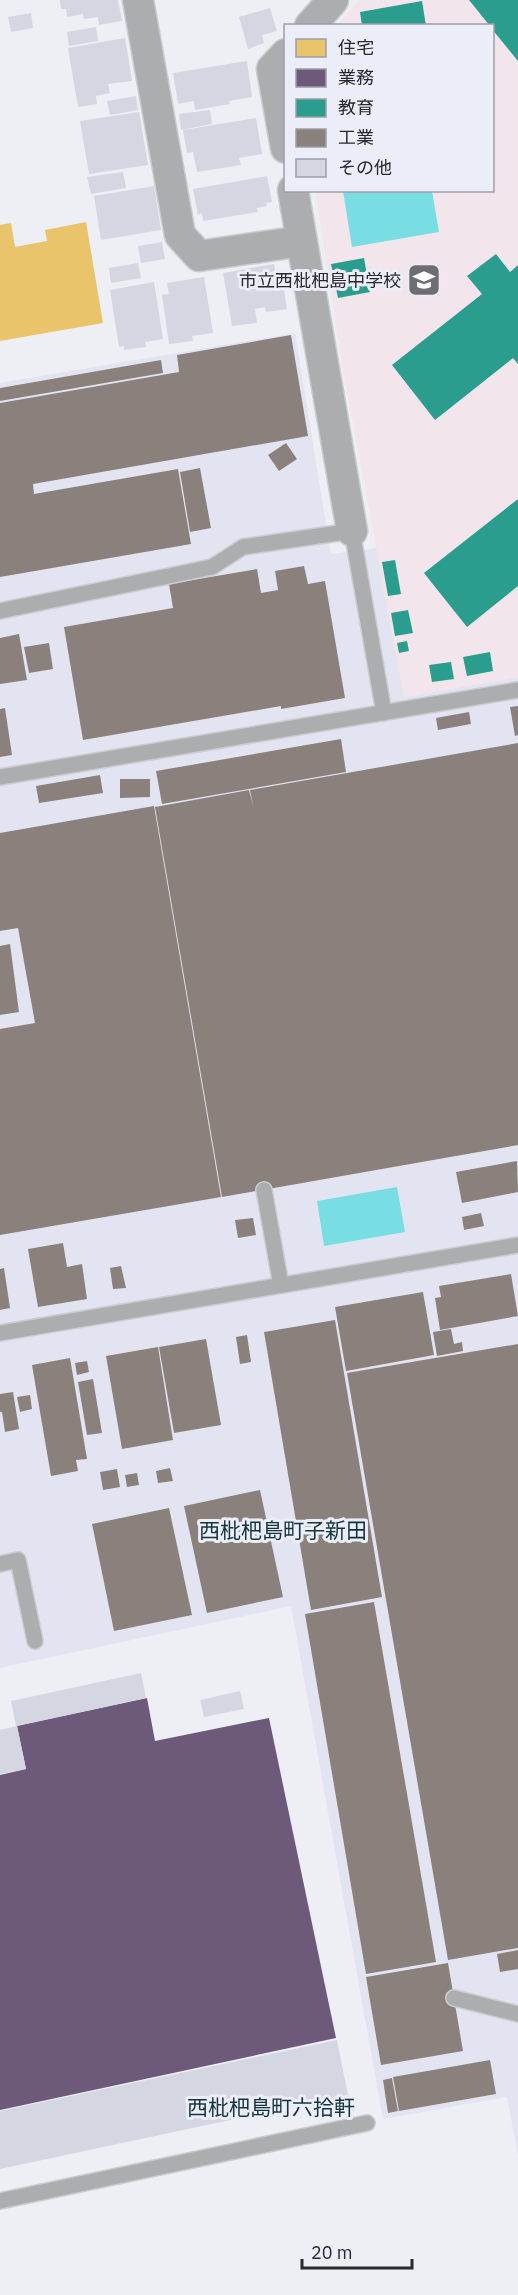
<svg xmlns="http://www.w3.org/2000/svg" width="518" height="2295" font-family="'IBM Plex Sans','Noto Sans JP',sans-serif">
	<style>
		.built { fill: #e3e4f2 }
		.education { fill: #f2e5eb }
		.water { fill: #79dee4 }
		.homes { fill: #e9c46a }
		.offices { fill: #6d597a }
		.schools { fill: #2a9d8f }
		.industry { fill: #8a817c }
		.building { fill: #d4d6e1 }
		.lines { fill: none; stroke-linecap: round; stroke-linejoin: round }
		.service-casing { stroke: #cbccd0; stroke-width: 18 }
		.minor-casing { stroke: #cbccd0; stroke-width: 33 }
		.service { stroke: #acadae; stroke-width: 15 }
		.minor { stroke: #acadae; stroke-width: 30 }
		.labels { text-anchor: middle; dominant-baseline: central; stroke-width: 6; stroke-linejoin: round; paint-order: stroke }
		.poi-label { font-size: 18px; fill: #28292d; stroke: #ebedf8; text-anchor: end }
		.quarter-label { font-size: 21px; fill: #13353a; stroke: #ebedf8 }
	</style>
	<rect width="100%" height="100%" fill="#eeeff5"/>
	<path class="built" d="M 295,333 L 331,554 L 377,548 L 404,697 L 518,677 L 518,2156 L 507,2097 L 383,2119 L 291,1606 L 0,1668 L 0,383 Z"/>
	<path class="education" d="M 359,0 L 518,0 L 518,677 L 404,697 L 343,370 L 315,191 L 492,190 L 492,26 L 337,25 Z"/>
	<path class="water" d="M 343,191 L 432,191 L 439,232 L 352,247 Z
		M 397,1187 L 405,1232 L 324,1246 L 317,1201 Z"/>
	<path class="homes" d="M 86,222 L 103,323 L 0,341 L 0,225 L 11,223 L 15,247 L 47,241 L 45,230 Z"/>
	<path class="offices" d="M 147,1698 L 155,1741 L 269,1718 L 336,2038 L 0,2110 L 0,1775 L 26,1769 L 17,1726 Z"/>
	<path class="schools" d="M 469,0 L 518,0 L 518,61 L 492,29 L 492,26 L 490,26 Z
		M 422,1 L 426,26 L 362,26 L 360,12 Z
		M 496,254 L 510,272 L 518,265 L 518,364 L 513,358 L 435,420 L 392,365 L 482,294 L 467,276 Z
		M 364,258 L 370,292 L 338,298 L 331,264 Z
		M 518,499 L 518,586 L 467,627 L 424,573 Z
		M 395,560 L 401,594 L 388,596 L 382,562 Z
		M 408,610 L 413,633 L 395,636 L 391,613 Z
		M 407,641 L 409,651 L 399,653 L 397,643 Z
		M 490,652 L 493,671 L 467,676 L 463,657 Z
		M 451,662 L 454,679 L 432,682 L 429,665 Z"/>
	<path class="industry" d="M 291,335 L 308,436 L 33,484 L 34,494 L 178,469 L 191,544 L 0,577 L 0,403 L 179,372 L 177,355 Z
		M 161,360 L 163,373 L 0,401 L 0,388 Z
		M 286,443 L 297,459 L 279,471 L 268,455 Z
		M 200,468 L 211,528 L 190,532 L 180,472 Z
		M 304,566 L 308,584 L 325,581 L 345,698 L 281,709 L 281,706 L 83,740 L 64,627 L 173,608 L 169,584 L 257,569 L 261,593 L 278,590 L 275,571 Z
		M 19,634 L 27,680 L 0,684 L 0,638 Z
		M 49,643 L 53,669 L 29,673 L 24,647 Z
		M 518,706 L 518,735 L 515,736 L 510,707 Z
		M 5,708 L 12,755 L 0,757 L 0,709 Z
		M 469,712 L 471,724 L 438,730 L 436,718 Z
		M 341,739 L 346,772 L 162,804 L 156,771 Z
		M 518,743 L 518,1145 L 222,1197 L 155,807 L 249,790 L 253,805 L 250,790 Z
		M 100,775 L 103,793 L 39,803 L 36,786 Z
		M 120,779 L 150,779 L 150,797 L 120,798 Z
		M 154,806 L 221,1197 L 0,1235 L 0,1029 L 35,1023 L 18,928 L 0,931 L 0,833 Z
		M 10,944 L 19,1012 L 0,1015 L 0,946 Z
		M 517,1161 L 518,1192 L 462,1203 L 456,1172 Z
		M 481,1213 L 484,1226 L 464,1230 L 462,1217 Z
		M 253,1218 L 256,1235 L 238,1238 L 235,1220 Z
		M 63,1243 L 67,1267 L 82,1264 L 87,1299 L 38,1307 L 28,1249 Z
		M 121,1266 L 126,1288 L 113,1289 L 110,1268 Z
		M 4,1268 L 10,1308 L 0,1310 L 0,1269 Z
		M 511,1274 L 518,1316 L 440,1330 L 435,1298 L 441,1297 L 439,1286 Z
		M 423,1292 L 434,1355 L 346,1371 L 335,1307 Z
		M 335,1320 L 382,1597 L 311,1610 L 264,1332 Z
		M 451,1329 L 454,1344 L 462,1342 L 463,1351 L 437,1356 L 433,1332 Z
		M 247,1335 L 251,1362 L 240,1364 L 236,1337 Z
		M 206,1339 L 221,1425 L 174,1433 L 159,1347 Z
		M 518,1344 L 518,1948 L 448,1960 L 347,1373 Z
		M 158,1347 L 173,1440 L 122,1449 L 106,1356 Z
		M 70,1358 L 87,1459 L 76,1460 L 78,1471 L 51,1476 L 32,1365 Z
		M 87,1361 L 89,1372 L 77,1375 L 75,1363 Z
		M 93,1379 L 102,1433 L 87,1435 L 78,1382 Z
		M 13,1392 L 19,1429 L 5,1432 L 2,1412 L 0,1412 L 0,1394 Z
		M 30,1395 L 32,1409 L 20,1412 L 17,1397 Z
		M 170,1468 L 173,1481 L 158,1483 L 156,1471 Z
		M 117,1469 L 120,1487 L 103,1490 L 100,1472 Z
		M 137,1473 L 139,1485 L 127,1487 L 125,1475 Z
		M 260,1490 L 283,1597 L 207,1613 L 184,1506 Z
		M 169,1508 L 192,1615 L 114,1631 L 92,1524 Z
		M 374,1602 L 436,1962 L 366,1974 L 305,1614 Z
		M 518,1950 L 518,1969 L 500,1972 L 497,1954 Z
		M 448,1963 L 463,2051 L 381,2065 L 366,1977 Z
		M 490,2060 L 496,2094 L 399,2111 L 393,2077 Z
		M 392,2078 L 398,2111 L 388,2113 L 383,2080 Z"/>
	<path class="building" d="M 60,0 L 118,0 L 122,21 L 99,25 L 98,17 L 84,19 L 83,14 L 67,17 L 66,9 L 61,9 Z
		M 270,8 L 277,31 L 262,35 L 264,43 L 248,49 L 239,17 Z
		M 31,13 L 33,28 L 11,32 L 8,17 Z
		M 96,27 L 98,41 L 69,46 L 67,32 Z
		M 125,38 L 132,81 L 108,84 L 110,93 L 96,96 L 97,104 L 78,107 L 68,48 Z
		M 247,61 L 252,97 L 229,101 L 230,104 L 195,110 L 194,101 L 178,104 L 173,73 Z
		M 136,96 L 138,110 L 110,115 L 107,101 Z
		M 210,110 L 212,124 L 181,130 L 179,114 Z
		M 139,112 L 148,165 L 89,174 L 80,121 Z
		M 256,118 L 262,154 L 239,158 L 241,165 L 197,172 L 193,152 L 187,153 L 183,130 Z
		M 123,172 L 126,188 L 91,194 L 87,177 Z
		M 267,176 L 272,202 L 266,203 L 267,206 L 257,208 L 258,212 L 203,221 L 202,213 L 198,215 L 193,189 Z
		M 154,186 L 161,230 L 101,240 L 94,196 Z
		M 162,242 L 165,259 L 141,263 L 138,246 Z
		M 138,263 L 141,278 L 111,283 L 109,268 Z
		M 274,264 L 276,278 L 282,277 L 287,309 L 266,312 L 265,307 L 255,309 L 257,323 L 232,326 L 223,273 Z
		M 204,277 L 213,333 L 192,336 L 193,341 L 169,344 L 162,295 L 169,294 L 167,283 Z
		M 154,282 L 163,339 L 145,342 L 146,347 L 124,350 L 124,346 L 119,347 L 110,290 Z
		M 141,1673 L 146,1698 L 16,1726 L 11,1701 Z
		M 240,1691 L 244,1709 L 204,1717 L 200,1700 Z
		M 17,1726 L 26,1769 L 0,1774 L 0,1730 Z
		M 337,2040 L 348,2095 L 0,2169 L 0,2111 Z"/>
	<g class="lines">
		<defs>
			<path id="service" d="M 0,611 L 212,567 L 243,547 L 352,531 L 384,713
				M 0,777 L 518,690
				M 264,1190 L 281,1285
				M 0,1333 L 518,1245
				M 0,1564 L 18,1560 L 35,1641
				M 454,1998 L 518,2014
				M 0,2201 L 367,2123"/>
			<path id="minor" d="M 138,0 L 180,235 L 199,256 L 302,241
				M 310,26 L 333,0
				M 286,54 L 272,69 L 286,148
				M 293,190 L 352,531"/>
		</defs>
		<use href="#service" class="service-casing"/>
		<use href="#minor" class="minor-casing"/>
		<use href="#service" class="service"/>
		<use href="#minor" class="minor"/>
	</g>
	<defs>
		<symbol id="school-square" viewBox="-11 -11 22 22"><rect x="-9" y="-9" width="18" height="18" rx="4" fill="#6d6e73" stroke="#ebedf8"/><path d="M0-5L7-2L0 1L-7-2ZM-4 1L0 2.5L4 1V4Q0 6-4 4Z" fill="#fff"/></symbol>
	</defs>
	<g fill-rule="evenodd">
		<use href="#school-square" x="405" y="261" width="38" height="38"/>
	</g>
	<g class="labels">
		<g class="poi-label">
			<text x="401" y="280">市立西枇杷島中学校</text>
		</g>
		<g class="quarter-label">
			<text x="283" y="1530">西枇杷島町子新田</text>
			<text x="271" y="2107">西枇杷島町六拾軒</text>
		</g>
	</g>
	<rect x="284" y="24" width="210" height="168" fill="#ebedf8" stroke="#9d9fa7" stroke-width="1.5"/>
	<rect x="296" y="39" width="30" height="18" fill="#e9c46a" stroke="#9d9fa7" stroke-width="1.5"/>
	<text x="338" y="54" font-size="18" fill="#28292d">住宅</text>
	<rect x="296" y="69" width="30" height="18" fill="#6d597a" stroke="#9d9fa7" stroke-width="1.5"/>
	<text x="338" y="84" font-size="18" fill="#28292d">業務</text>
	<rect x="296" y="99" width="30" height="18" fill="#2a9d8f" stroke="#9d9fa7" stroke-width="1.5"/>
	<text x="338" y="114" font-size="18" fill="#28292d">教育</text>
	<rect x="296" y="129" width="30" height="18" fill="#8a817c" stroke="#9d9fa7" stroke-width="1.5"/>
	<text x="338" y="144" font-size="18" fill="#28292d">工業</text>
	<rect x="296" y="159" width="30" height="18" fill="#d4d6e1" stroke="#9d9fa7" stroke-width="1.5"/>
	<text x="338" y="174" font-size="18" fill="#28292d">その他</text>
	<path d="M302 2259v9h110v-9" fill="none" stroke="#28292d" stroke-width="3"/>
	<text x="311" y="2259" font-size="18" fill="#28292d" stroke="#ebedf8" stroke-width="4.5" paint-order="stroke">20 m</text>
</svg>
